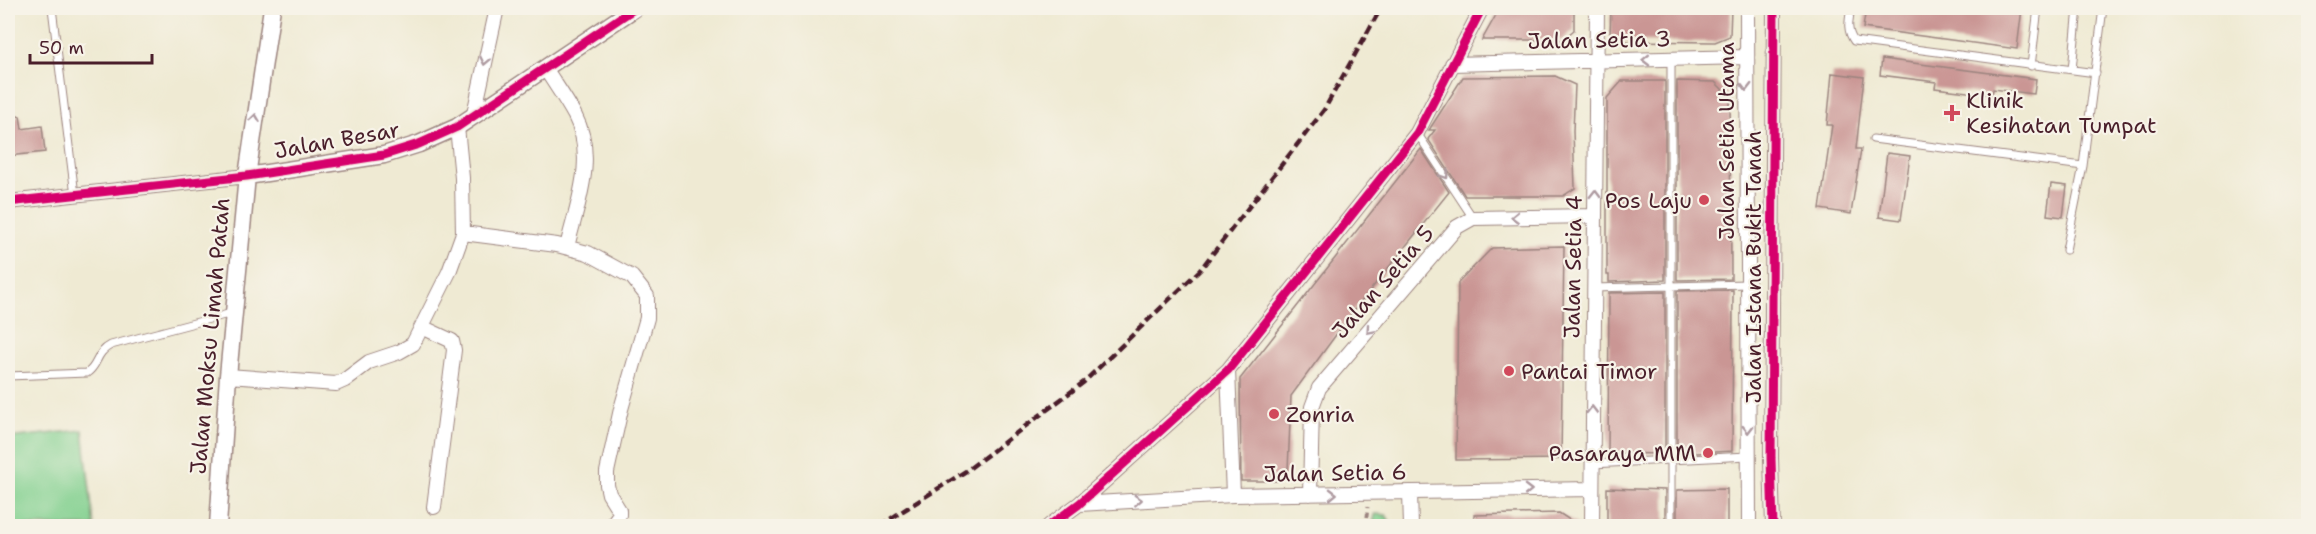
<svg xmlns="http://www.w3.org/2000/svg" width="2316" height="534" font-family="'Shantell Sans',sans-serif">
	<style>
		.green { fill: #82d08f; stroke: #66785d; stroke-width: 1.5 }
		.building { fill: #ca9694 }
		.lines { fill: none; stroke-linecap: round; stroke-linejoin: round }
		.service-casing { stroke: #9c847f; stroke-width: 9 }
		.minor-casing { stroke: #9c847f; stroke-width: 16 }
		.tertiary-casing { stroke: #9c847f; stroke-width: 19 }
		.path { stroke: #9c847f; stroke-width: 3; stroke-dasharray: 4.5 4.5; stroke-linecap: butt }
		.service { stroke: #fff; stroke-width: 7 }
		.minor { stroke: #fff; stroke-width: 14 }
		.tertiary { stroke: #fff; stroke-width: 16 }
		.rail { stroke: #4a1f2b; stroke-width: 4.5; stroke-dasharray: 9 4.5; stroke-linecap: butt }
		.cycleway-casing { stroke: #f7f3e8; stroke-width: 13 }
		.cycleway { stroke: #d6006c; stroke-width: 9 }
		.oneway { stroke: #ae9aa0 }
		.poi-dot { fill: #d1495b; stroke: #f7f3e8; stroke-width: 2 }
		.labels { text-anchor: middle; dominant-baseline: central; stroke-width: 4.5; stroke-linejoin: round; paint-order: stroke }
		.street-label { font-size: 22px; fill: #4a1f2b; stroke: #f7f3e8 }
		.poi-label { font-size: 22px; fill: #4a1f2b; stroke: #f7f3e8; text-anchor: start }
	</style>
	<rect width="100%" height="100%" fill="#f7f3e8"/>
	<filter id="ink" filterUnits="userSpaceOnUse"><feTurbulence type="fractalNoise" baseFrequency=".0167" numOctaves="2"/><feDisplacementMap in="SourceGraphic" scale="12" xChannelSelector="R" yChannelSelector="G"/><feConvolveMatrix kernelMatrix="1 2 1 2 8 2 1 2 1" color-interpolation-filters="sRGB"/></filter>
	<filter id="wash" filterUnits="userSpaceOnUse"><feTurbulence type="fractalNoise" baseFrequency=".008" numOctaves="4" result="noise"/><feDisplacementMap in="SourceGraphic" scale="24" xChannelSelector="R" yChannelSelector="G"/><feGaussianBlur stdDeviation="1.35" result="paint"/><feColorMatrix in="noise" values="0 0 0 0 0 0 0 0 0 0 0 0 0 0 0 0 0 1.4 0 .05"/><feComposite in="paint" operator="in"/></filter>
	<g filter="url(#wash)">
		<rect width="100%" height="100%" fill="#efead3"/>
		<path class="green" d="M 83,430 L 94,526 L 8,526 L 8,438 Z
			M 1375,514 L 1386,515 L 1392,526 L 1333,526 L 1373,525 Z"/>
		<g id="blocks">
			<path class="building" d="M 1500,8 L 1574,8 L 1574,30 L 1562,40 L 1482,40 Z
				M 1611,8 L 1731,8 L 1730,36 L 1715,42 L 1624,41 L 1610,35 Z
				M 1866,8 L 2022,8 L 2017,49 L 1863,28 Z
				M 1882,59 L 2036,79 L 2034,94 L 1993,89 L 1992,95 L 1935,88 L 1936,82 L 1880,75 Z
				M 1832,73 L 1864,77 L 1856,149 L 1861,149 L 1851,214 L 1820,209 L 1832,125 L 1827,125 Z
				M 1555,76 L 1575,85 L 1573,131 L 1575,188 L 1563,196 L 1465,196 L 1428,139 L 1435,130 L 1429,130 L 1463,77 Z
				M 1622,81 L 1665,81 L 1665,280 L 1609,282 L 1609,275 L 1607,275 L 1607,98 Z
				M 1677,81 L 1715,82 L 1730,97 L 1731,279 L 1677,280 Z
				M 20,116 L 22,129 L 42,126 L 45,152 L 8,156 L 8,117 Z
				M 1421,149 L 1449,192 L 1352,313 L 1291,396 L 1288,471 L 1281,481 L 1241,481 L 1240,379 Z
				M 1887,153 L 1910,156 L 1901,220 L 1879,217 Z
				M 2051,184 L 2067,186 L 2063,217 L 2047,215 Z
				M 1564,246 L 1561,459 L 1456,460 L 1458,283 L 1492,248 Z
				M 1733,290 L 1732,451 L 1677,454 L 1677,291 Z
				M 1665,292 L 1665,454 L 1608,453 L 1609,293 Z
				M 1607,488 L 1665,490 L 1665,526 L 1607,526 Z
				M 1727,489 L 1727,526 L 1677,526 L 1677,490 Z
				M 1559,513 L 1579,526 L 1474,526 L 1474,515 Z"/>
		</g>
	</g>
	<g filter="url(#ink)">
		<use href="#blocks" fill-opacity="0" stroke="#9c847f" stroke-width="1.5"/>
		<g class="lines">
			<defs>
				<path id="service" d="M 52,8 L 75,195
					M 1851,8 C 1849,20 1846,30 1854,41 L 2096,73
					M 1671,59 L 1671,526
					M 2031,66 L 2038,8
					M 2072,70 L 2078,8
					M 1417,133 L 1473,218
					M 1873,139 L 2083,166
					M 2066,250 L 2083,166 L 2103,8
					M 1593,288 L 1747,284
					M 8,376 L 87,373 C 99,365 95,353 111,345 L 232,313
					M 1592,464 L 1748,456"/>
				<path id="minor" d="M 1747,8 L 1749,526
					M 1452,64 L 1746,57
					M 545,68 C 555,84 566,99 575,116 C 597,158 577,204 567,247
					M 474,114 L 497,8
					M 8,202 L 247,176
					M 463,233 L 557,245 L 588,253 L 632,277 L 647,296 L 647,318 L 621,409 L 607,472 L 607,485 L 609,494 L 619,510 L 619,515 L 611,526
					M 422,327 L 452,341 L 454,350 L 434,507
					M 1228,370 L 1233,495
					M 228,376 L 336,384 L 345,380 L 369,362 L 399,352 L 413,344 L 449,272 L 463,233 L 462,178 L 457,127
					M 1410,492 L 1411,526
					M 1310,494 L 1312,407 L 1319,388 L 1457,227 L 1473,218 L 1594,216
					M 1079,504 L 1233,495 L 1591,489
					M 1049,526 L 1079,504 L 1228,370 L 1417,133 L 1482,8
					M 1592,526 L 1597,8
					M 1773,526 L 1771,458 L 1774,8"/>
				<path id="tertiary" d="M 247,176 L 384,155 L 419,144 L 457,127 L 635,8
					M 218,526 L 228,376 L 247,176 L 272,8"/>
			</defs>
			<use href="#service" class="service-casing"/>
			<use href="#minor" class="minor-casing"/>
			<use href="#tertiary" class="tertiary-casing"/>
			<path class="path" d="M 1366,526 L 1368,507"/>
			<use href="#service" class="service"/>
			<use href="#minor" class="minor"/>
			<use href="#tertiary" class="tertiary"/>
			<path class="rail" d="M 879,526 L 966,471 L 1084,382 L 1200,270 L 1324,110 L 1381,8"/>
			<defs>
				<path id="cycleway" d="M 8,202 L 247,176 L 384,155 L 419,144 L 457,127 L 635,8
					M 1049,526 L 1079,504 L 1228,370 L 1417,133 L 1482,8
					M 1773,526 L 1771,458 L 1774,8"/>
			</defs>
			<use href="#cycleway" class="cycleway-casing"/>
			<use href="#cycleway" class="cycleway"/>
		</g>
		<defs><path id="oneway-chevron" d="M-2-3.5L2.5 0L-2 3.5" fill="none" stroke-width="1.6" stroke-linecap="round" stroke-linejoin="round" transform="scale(1.5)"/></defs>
		<g class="oneway">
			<use href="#oneway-chevron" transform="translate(1646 60) rotate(179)"/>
			<use href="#oneway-chevron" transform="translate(485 61) rotate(102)"/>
			<use href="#oneway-chevron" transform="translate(1746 87) rotate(90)"/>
			<use href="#oneway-chevron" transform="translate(255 118) rotate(-82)"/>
			<use href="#oneway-chevron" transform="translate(1445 175) rotate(57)"/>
			<use href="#oneway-chevron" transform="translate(1595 194) rotate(-89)"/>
			<use href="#oneway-chevron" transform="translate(1515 217) rotate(179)"/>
			<use href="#oneway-chevron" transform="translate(1370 330) rotate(131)"/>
			<use href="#oneway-chevron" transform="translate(1592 410) rotate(-89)"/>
			<use href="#oneway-chevron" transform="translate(1748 429) rotate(89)"/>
			<use href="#oneway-chevron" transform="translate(1528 490) rotate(-1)"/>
			<use href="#oneway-chevron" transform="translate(1333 494) rotate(-1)"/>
			<use href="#oneway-chevron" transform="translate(1138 500) rotate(-3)"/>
		</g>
	</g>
	<g class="poi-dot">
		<path d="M1949 104h6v6h6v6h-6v6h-6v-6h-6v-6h6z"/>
		<circle cx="1704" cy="200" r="6"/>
		<circle cx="1509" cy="371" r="6"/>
		<circle cx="1274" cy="414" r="6"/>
		<circle cx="1708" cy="453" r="6"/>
	</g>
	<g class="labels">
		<g class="street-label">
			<text transform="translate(1599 40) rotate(-1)">Jalan Setia 3</text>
			<text transform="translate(337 140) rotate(-10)">Jalan Besar</text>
			<text transform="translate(1726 141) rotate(-90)">Jalan Setia Utama</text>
			<text transform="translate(1573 267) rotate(-89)">Jalan Setia 4</text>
			<text transform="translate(1753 267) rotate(-90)">Jalan Istana Bukit Tanah</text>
			<text transform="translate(1383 282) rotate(-49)">Jalan Setia 5</text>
			<text transform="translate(210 336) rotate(-85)">Jalan Moksu Limah Patah</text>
			<text transform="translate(1335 473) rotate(-1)">Jalan Setia 6</text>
		</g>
		<g class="poi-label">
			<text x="1966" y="100">Klinik<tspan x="1966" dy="25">Kesihatan Tumpat</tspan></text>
			<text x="1692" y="200" text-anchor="end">Pos Laju</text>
			<text x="1521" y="371">Pantai Timor</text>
			<text x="1286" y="414">Zonria</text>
			<text x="1696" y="453" text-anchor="end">Pasaraya MM</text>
		</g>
	</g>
	<rect width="2316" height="534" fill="none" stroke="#f7f3e8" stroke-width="30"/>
	<path d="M30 54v9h122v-9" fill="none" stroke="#4a1f2b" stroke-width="3"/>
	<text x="39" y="54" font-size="18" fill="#4a1f2b" stroke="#f7f3e8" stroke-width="4.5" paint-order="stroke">50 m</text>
</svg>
